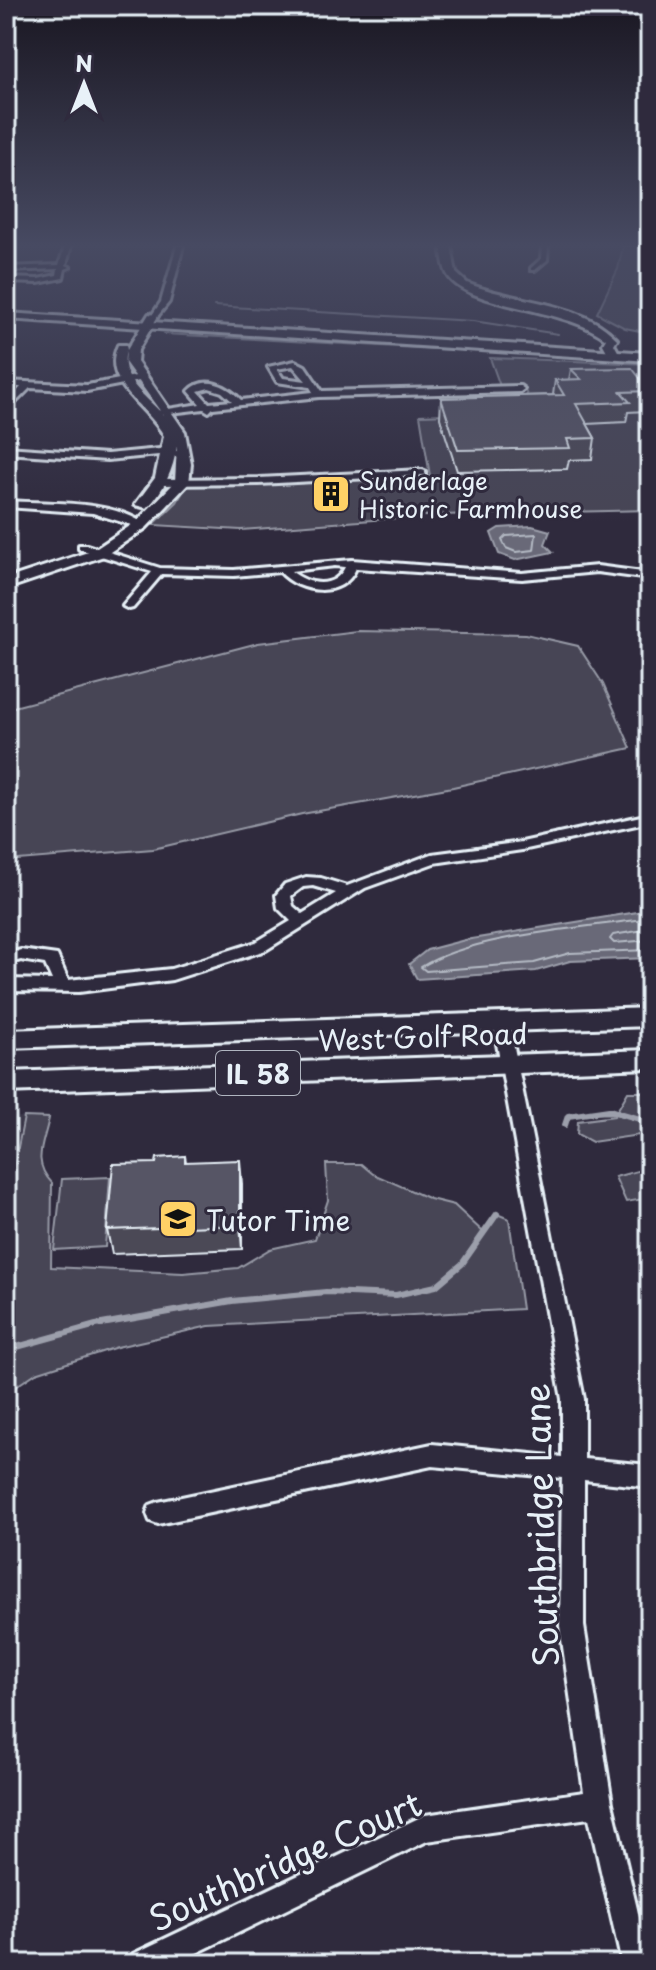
<svg xmlns="http://www.w3.org/2000/svg" width="656" height="1970" font-family="'Playpen Sans',sans-serif">
	<style>
		.built { fill: #3b3749 }
		.green { fill: #464455; stroke: #979aa6; stroke-width: 2 }
		.water { fill: #696978; stroke: #9c9fab; stroke-width: 2 }
		.lines { fill: none; stroke-linecap: round; stroke-linejoin: round }
		.shore { stroke: #b5bbc5; stroke-width: 2 }
		.stream-far2 { stroke: #9c9fab; stroke-width: 2 }
		.stream-far1 { stroke: #9c9fab; stroke-width: 5 }
		.stream { stroke: #9c9fab; stroke-width: 6 }
		.street-casing { stroke: #e8f1f8; stroke-width: 6 }
		.secondary-casing { stroke: #e8f1f8; stroke-width: 6 }
		.primary-casing { stroke: #e8f1f8; stroke-width: 6 }
		.street { fill: #2f2a3d; fill-rule: evenodd }
		.secondary { fill: #2f2a3d; fill-rule: evenodd }
		.primary { fill: #2f2a3d; fill-rule: evenodd }
		.wall { fill: #4b4957; stroke: #e8f1f8; stroke-width: 2 }
		.shaded-wall { fill: #3d3c47; stroke: #e8f1f8; stroke-width: 2 }
		.building { fill: #575565; stroke: #e8f1f8; stroke-width: 2 }
		.labels { text-anchor: middle; dominant-baseline: central; stroke-width: 6; stroke-linejoin: round; paint-order: stroke }
		.far-poi-label { font-size: 24px; fill: #e8f1f8; stroke: #2f2a3d; text-anchor: start }
		.shield { fill: #2f2a3d; stroke: #b0b5c0; stroke-width: 2 }
		.shield-label { font-size: 26px; font-weight: bold; fill: #e8f1f8 }
		.street-label { font-size: 28px; fill: #e8f1f8; stroke: #2f2a3d }
		.poi-label { font-size: 28px; fill: #e8f1f8; stroke: #2f2a3d; text-anchor: start }
		.near-street-label { font-size: 34px; fill: #e8f1f8; stroke: #2f2a3d }
	</style>
	<rect width="100%" height="100%" fill="#2f2a3d"/>
	<filter id="ink" filterUnits="userSpaceOnUse"><feTurbulence type="fractalNoise" baseFrequency=".0125" numOctaves="2"/><feDisplacementMap in="SourceGraphic" scale="16" xChannelSelector="R" yChannelSelector="G"/><feConvolveMatrix kernelMatrix="1 2 1 2 8 2 1 2 1" color-interpolation-filters="sRGB"/></filter>
	<g filter="url(#ink)">
		<path class="built" d="M 24,1117 L 21,1124 L 6,1208 L 6,1118 Z"/>
		<path class="green" d="M 623,246 L 650,246 L 650,333 L 625,328 L 597,313 L 618,269 Z
			M 490,358 L 650,364 L 650,510 L 439,515 L 241,530 L 153,525 L 177,502 L 190,480 L 430,476 L 420,415 L 534,411 L 523,386 L 500,386 Z
			M 357,631 L 526,634 L 578,646 L 603,684 L 631,748 L 453,787 L 302,814 L 153,849 L 6,861 L 6,709 L 258,643 Z
			M 628,1092 L 650,1092 L 650,1146 L 639,1135 L 592,1142 L 577,1134 L 578,1121 L 614,1116 Z
			M 24,1117 L 49,1118 C 44,1144 31,1161 52,1183 L 51,1267 L 183,1273 L 238,1268 L 270,1249 L 315,1239 L 328,1200 L 326,1164 L 361,1164 L 373,1174 L 430,1199 L 454,1205 L 483,1232 L 497,1214 L 509,1219 L 522,1309 L 209,1326 L 117,1347 L 36,1373 L 6,1393 L 6,1208 Z
			M 650,1161 L 650,1198 L 626,1202 L 615,1177 L 645,1169 Z
			M 110,1177 L 105,1247 L 54,1250 L 62,1179 Z"/>
		<path class="water" d="M 532,526 L 550,531 L 545,544 L 553,552 L 515,560 L 499,554 L 491,533 L 499,528 Z
			M 650,910 L 650,958 L 570,961 L 536,971 L 417,979 L 409,964 L 427,950 L 465,940 Z"/>
		<g class="lines">
			<path class="shore" d="M 536,534 L 534,550 L 516,552 L 506,548 L 502,540 L 506,536 Z
				M 650,918 C 586,928 474,934 421,967 L 426,971 L 534,963 L 570,953 L 650,950
				M 650,929 L 613,935 L 610,939 L 614,943 L 650,940"/>
			<path class="stream-far2" d="M 214,306 L 473,321 L 558,334
				M 164,334 L 472,351"/>
			<path class="stream-far1" d="M 597,1112 L 615,1112"/>
			<path class="stream" d="M 565,1125 L 568,1116 L 609,1110 L 650,1122
				M 6,1350 L 96,1325 L 232,1301 L 326,1292 L 396,1295 L 436,1286 L 462,1264 L 497,1214"/>
			<defs>
				<path id="street" d="M 6,246 L 10,246 L 7,248 Z
					M 65,246 L 71,246 L 66,265 L 70,267 L 65,269 L 63,278 L 38,283 L 6,282 L 6,278 L 38,279 L 57,275 L 58,269 L 7,271 L 6,267 L 59,265 Z
					M 177,246 L 183,246 L 169,302 L 156,318 L 150,318 L 161,302 Z
					M 542,246 L 548,246 L 547,260 L 535,270 L 531,270 L 531,268 L 541,259 Z
					M 295,361 L 305,366 L 322,391 L 520,386 L 524,389 L 520,392 L 319,397 L 213,408 L 209,412 L 204,409 L 153,415 L 149,412 L 200,404 L 189,391 C 205,374 228,386 241,400 L 313,392 L 310,387 L 277,382 L 268,367 ZM 293,366 L 306,381 L 283,378 L 277,369 ZM 209,388 L 222,392 L 232,401 L 209,403 L 198,391 Z
					M 141,375 L 145,378 L 144,380 L 87,391 L 30,388 L 6,412 L 6,404 L 21,387 L 6,387 L 6,381 L 87,385 Z
					M 6,447 L 107,454 L 170,448 L 185,455 L 180,458 L 169,454 L 107,460 L 6,453 Z
					M 422,470 L 425,471 L 425,475 L 259,484 L 160,485 L 155,482 L 160,479 L 259,478 Z
					M 6,501 C 47,504 112,499 146,525 L 141,528 L 93,513 L 6,507 Z
					M 79,545 L 87,545 L 160,568 L 234,570 L 352,560 L 522,573 L 597,566 L 650,573 L 650,579 L 597,572 L 522,579 L 356,568 C 343,600 299,593 280,572 L 234,576 L 162,574 L 133,608 L 129,609 L 123,606 L 152,572 L 79,549 ZM 335,566 L 345,567 C 334,590 308,585 291,571 Z
					M 650,814 L 650,822 L 522,850 L 434,863 L 365,888 L 266,950 L 172,980 L 79,992 L 6,991 L 6,979 L 52,980 L 45,964 L 21,960 L 6,964 L 6,954 L 21,950 L 57,955 L 68,980 L 171,969 L 256,942 L 291,921 L 278,908 L 276,895 L 285,884 L 306,877 L 321,878 L 347,886 L 432,854 L 522,842 ZM 313,886 L 336,893 L 302,914 L 293,906 L 291,896 L 303,887 Z
					M 501,1016 L 507,1018 L 509,1022 L 584,1399 L 584,1459 L 650,1465 L 650,1487 L 584,1480 L 584,1626 L 612,1803 L 650,1964 L 622,1964 L 589,1818 L 427,1841 L 174,1964 L 129,1964 L 133,1954 L 425,1815 L 584,1792 L 560,1626 L 562,1478 L 432,1466 L 158,1524 L 150,1521 L 147,1513 L 150,1505 L 158,1502 L 432,1444 L 562,1457 L 562,1399 L 493,1022 L 495,1018 Z"/>
				<path id="secondary" d="M 441,246 L 451,246 L 456,273 L 467,283 C 515,303 580,300 617,339 L 614,344 L 620,355 L 610,357 L 603,344 L 606,339 C 566,307 472,309 449,277 C 443,269 443,256 441,246 Z
					M 149,314 L 158,316 L 138,350 L 137,362 L 185,432 L 191,464 L 189,483 L 146,528 L 104,556 L 6,589 L 6,579 L 94,550 L 136,522 L 175,482 L 177,446 C 173,470 164,491 147,508 L 135,505 L 155,478 L 164,436 C 148,405 100,384 118,345 L 126,345 L 127,350 ZM 126,351 L 125,362 L 163,415 C 147,396 118,380 126,351 Z"/>
				<path id="primary" d="M 6,313 L 650,353 L 650,361 L 6,319 Z
					M 650,1008 L 650,1026 L 6,1048 L 6,1030 Z
					M 650,1050 L 650,1068 L 6,1092 L 6,1072 Z"/>
			</defs>
			<use href="#street" class="street-casing"/>
			<use href="#secondary" class="secondary-casing"/>
			<use href="#primary" class="primary-casing"/>
			<use href="#street" class="street"/>
			<use href="#secondary" class="secondary"/>
			<use href="#primary" class="primary"/>
		</g>
		<path class="wall" d="M 571,369 L 650,391 L 646,411 L 628,412 L 626,422 L 587,424 L 595,438 L 592,459 L 569,460 L 567,469 L 457,471 L 440,418 L 441,398 L 553,395 L 555,380 L 569,380 Z
			M 185,1156 L 186,1162 L 242,1184 L 242,1249 L 112,1254 L 107,1230 L 156,1163 Z"/>
		<path class="shaded-wall" d="M 240,1160 L 242,1184 L 242,1249 L 240,1225 Z"/>
		<path class="building" d="M 632,368 L 650,391 L 621,392 L 630,402 L 576,404 L 595,438 L 567,439 L 570,448 L 458,450 L 441,398 L 564,395 L 555,380 L 581,379 L 571,369 Z
			M 185,1156 L 185,1162 L 240,1160 L 240,1225 L 107,1230 L 113,1164 L 156,1163 L 157,1158 Z"/>
	</g>
	<linearGradient id="sky" x2="0" y2="1"><stop stop-color="#1a1722"/><stop offset="0.47" stop-color="#474a62"/><stop offset="1" stop-color="#474a62" stop-opacity="0"/></linearGradient>
	<rect width="656" height="522" fill="url(#sky)"/>
	<defs>
		<symbol id="building-square" viewBox="-11 -11 22 22"><rect x="-9" y="-9" width="18" height="18" rx="4" fill="#ffd166" stroke="#2f2a3d"/><path d="M-4-6H4V6H1V3H-1V6H-4ZM-2.5-4.3h1.7v1.8h-1.7ZM.8-4.3h1.7v1.8H.8ZM-2.5-1h1.7V.8h-1.7ZM.8-1h1.7V.8H.8Z" fill="#111"/></symbol>
		<symbol id="school-square" viewBox="-11 -11 22 22"><rect x="-9" y="-9" width="18" height="18" rx="4" fill="#ffd166" stroke="#2f2a3d"/><path d="M0-5L7-2L0 1L-7-2ZM-4 1L0 2.5L4 1V4Q0 6-4 4Z" fill="#111"/></symbol>
	</defs>
	<g fill-rule="evenodd">
		<use href="#building-square" x="309" y="472" width="44" height="44"/>
		<use href="#school-square" x="156" y="1197" width="44" height="44"/>
	</g>
	<g class="labels">
		<g class="far-poi-label">
			<text x="359" y="480">Sunderlage<tspan x="359" dy="28">Historic Farmhouse</tspan></text>
		</g>
		<rect class="shield" x="216" y="1051" width="84" height="44" rx="6"/>
		<g class="shield-label">
			<text x="258" y="1073">IL 58</text>
		</g>
		<g class="street-label">
			<text transform="translate(423 1036) rotate(-2)">West Golf Road</text>
		</g>
		<g class="poi-label">
			<text x="206" y="1219">Tutor Time</text>
		</g>
		<g class="near-street-label">
			<text transform="translate(540 1525) rotate(-92)">Southbridge Lane</text>
			<text transform="translate(285 1860) rotate(-24)">Southbridge Court</text>
		</g>
	</g>
	<rect width="656" height="1970" fill="none" stroke="#2f2a3d" stroke-width="32"/>
	<rect x="16" y="16" width="624" height="1938" fill="none" stroke="#e8f1f8" stroke-width="3" filter="url(#ink)"/>
	<g transform="translate(84 84)" stroke="#2f2a3d" stroke-width="6" paint-order="stroke">
	<path d="M0-6L14 30L0 20L-14 30Z" fill="#e8f1f8"/>
	<text y="-12" font-size="22" font-weight="bold" text-anchor="middle" fill="#e8f1f8">N</text>
	</g>
</svg>
